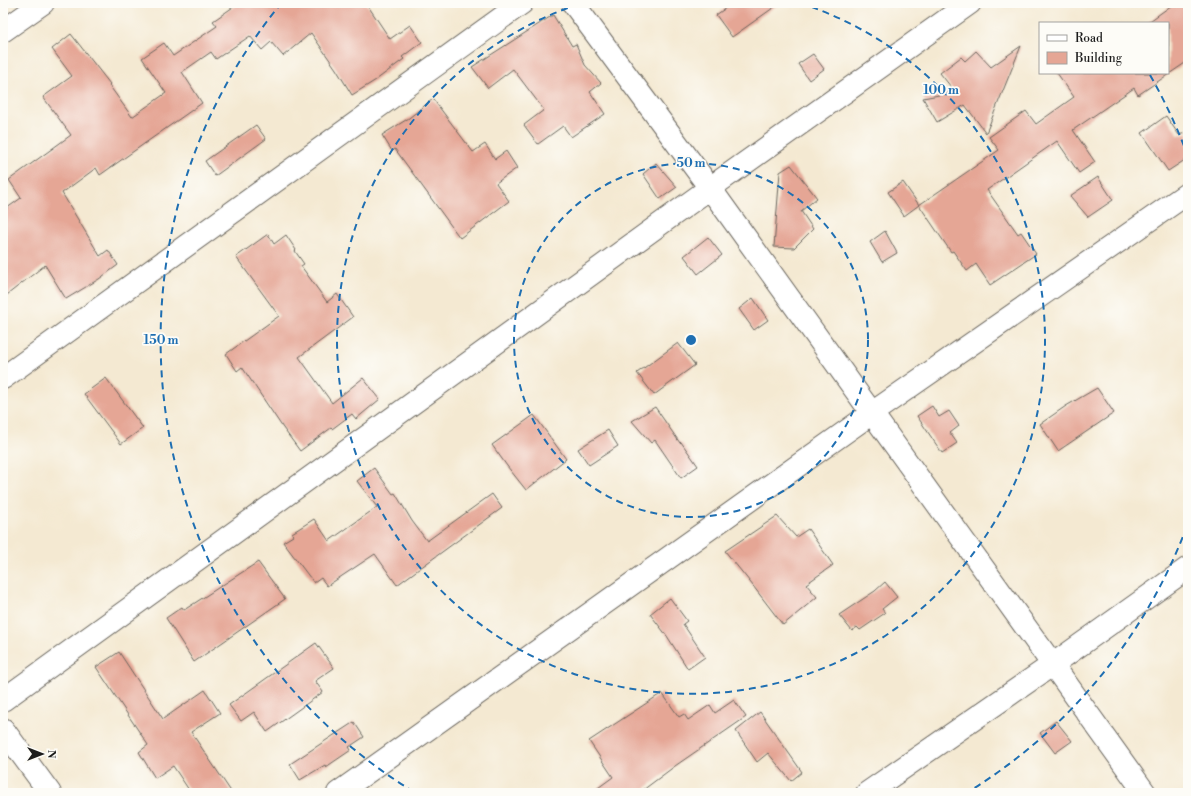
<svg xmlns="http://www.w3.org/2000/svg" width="1191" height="796" font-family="'Libre Bodoni',serif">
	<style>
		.building { fill: #e5a695 }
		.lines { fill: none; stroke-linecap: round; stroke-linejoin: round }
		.minor-casing { stroke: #68645c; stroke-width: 24 }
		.minor { stroke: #fff; stroke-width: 22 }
		.ring { fill: none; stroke: #1f6fb2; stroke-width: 2; stroke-dasharray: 7 5 }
		.centre { fill: #1f6fb2; stroke: #fdfcf7; stroke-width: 2 }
		.ring-label { font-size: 12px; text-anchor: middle; font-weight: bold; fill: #1f6fb2; stroke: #fdfcf7; stroke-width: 3.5; stroke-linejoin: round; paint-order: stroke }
	</style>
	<rect width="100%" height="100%" fill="#fdfcf7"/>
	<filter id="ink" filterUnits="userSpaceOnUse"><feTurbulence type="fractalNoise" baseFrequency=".025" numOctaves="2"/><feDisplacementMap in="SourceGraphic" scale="8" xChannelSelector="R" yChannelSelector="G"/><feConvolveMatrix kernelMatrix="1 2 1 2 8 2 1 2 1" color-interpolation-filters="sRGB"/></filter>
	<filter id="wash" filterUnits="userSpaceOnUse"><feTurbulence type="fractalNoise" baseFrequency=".012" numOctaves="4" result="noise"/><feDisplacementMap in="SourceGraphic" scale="16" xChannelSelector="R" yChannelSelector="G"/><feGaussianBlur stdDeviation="0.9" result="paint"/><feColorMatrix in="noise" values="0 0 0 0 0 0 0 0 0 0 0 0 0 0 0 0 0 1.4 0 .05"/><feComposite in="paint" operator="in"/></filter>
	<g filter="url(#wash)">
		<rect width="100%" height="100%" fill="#f4e9d2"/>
		<g id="blocks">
			<path class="building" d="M 239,3 L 366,3 L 390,39 L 410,25 L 422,42 L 402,57 L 404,59 L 376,80 L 352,95 L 336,69 L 311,33 L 283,56 L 271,42 L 262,50 L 250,36 L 216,59 L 211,52 L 182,72 L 202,103 L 100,175 L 96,168 L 62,193 L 100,256 L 108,250 L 118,265 L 99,279 L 66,299 L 45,265 L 3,298 L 3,211 L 21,198 L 9,180 L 71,135 L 43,97 L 72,76 L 52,49 L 71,34 L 110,84 L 109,85 L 132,117 L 166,93 L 142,58 L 164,43 L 173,56 L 217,26 L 213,21 Z
				M 733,3 L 780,3 L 732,37 L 716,15 Z
				M 1175,3 L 1188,3 L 1188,61 L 1138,95 L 1134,88 L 1073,130 L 1095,162 L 1079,173 L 1057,141 L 987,190 L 1018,234 L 1021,232 L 1036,254 L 990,285 L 976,264 L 967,271 L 953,251 L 951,252 L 919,205 L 999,150 L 989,137 L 1026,111 L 1036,124 L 1074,97 L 1057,73 L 1168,73 L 1168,23 L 1147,23 Z
				M 553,15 L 572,46 L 576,44 L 585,65 L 601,83 L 590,92 L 605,114 L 571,137 L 563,126 L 538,144 L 524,125 L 544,110 L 513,69 L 488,88 L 472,67 Z
				M 1021,46 L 986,133 L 965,105 L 937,122 L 923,98 L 955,92 L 940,73 L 961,57 L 965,61 L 976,51 L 991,67 Z
				M 813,54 L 824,69 L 809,80 L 798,64 Z
				M 433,99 L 473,152 L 485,144 L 495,159 L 506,151 L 517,168 L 496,183 L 509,201 L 460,238 L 395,149 L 392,151 L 382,135 L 409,118 Z
				M 1166,116 L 1179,135 L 1188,132 L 1188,158 L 1168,171 L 1142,133 Z
				M 256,125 L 266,139 L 215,176 L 205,161 Z
				M 656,163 L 677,187 L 660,199 L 643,174 Z
				M 791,165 L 817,198 L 801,211 L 813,229 L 794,248 L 774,247 L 780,172 Z
				M 1098,177 L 1113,200 L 1088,217 L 1070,196 Z
				M 903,182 L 919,205 L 904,216 L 888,192 Z
				M 885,231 L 897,253 L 882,262 L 870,242 Z
				M 268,234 L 274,244 L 286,235 L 296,250 L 295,251 L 304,264 L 301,266 L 327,302 L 337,294 L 353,317 L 299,357 L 332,403 L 363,378 L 380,399 L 356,419 L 352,414 L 332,429 L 331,428 L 300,451 L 283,428 L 242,367 L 237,371 L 226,354 L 279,316 L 236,257 Z
				M 708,237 L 722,255 L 698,274 L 684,256 Z
				M 753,298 L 768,320 L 754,330 L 739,309 Z
				M 678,343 L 695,365 L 654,395 L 637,373 Z
				M 106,378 L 143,428 L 121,444 L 84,394 Z
				M 1097,388 L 1114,413 L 1058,451 L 1040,424 L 1066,406 Z
				M 932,406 L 939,417 L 949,411 L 959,426 L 950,433 L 957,443 L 942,453 L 917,416 Z
				M 655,407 L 680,443 L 681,442 L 698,466 L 681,478 L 655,440 L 651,443 L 632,421 Z
				M 534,415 L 566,459 L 526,490 L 507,466 L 492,445 Z
				M 608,430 L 618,446 L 589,465 L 578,449 Z
				M 374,468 L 393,494 L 395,493 L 412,521 L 427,541 L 492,494 L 502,508 L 397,585 L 375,554 L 327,586 L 321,578 L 314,583 L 283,542 L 293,536 L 292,533 L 314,519 L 329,541 L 377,507 L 357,481 Z
				M 777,516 L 796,537 L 808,529 L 833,565 L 806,584 L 817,597 L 783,625 L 750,582 L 725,551 Z
				M 258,562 L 285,599 L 194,662 L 166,618 L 182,607 L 184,610 Z
				M 885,582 L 897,597 L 882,609 L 885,613 L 860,630 L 857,627 L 852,631 L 839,615 L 875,591 Z
				M 670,598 L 687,621 L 683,624 L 705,657 L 688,669 L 667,636 L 650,614 Z
				M 316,643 L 334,668 L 315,681 L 323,692 L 267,732 L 254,712 L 241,721 L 229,705 Z
				M 119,652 L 163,719 L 205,690 L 220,713 L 191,732 L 232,793 L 191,793 L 173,766 L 155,778 L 139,752 L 148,745 L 96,667 Z
				M 662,693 L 679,717 L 684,714 L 688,720 L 710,705 L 715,713 L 734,700 L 746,717 L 675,766 L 639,793 L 591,793 L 613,777 L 589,741 Z
				M 760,712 L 802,772 L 791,781 L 768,753 L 757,762 L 736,731 Z
				M 1056,721 L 1072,741 L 1055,753 L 1040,733 Z
				M 354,722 L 364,737 L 349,747 L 351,750 L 326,767 L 325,765 L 300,780 L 290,764 Z"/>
		</g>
	</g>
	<g filter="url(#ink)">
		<use href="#blocks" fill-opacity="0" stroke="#68645c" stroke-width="1"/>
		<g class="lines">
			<defs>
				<path id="minor" d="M 573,3 L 710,188 L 1145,793
					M 3,31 L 43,3
					M 3,378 L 522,3
					M 3,700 L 710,188 L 970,3
					M 3,729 L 50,793
					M 338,793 L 872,413 L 1188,193
					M 867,793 L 1052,665 L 1188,568"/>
			</defs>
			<use href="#minor" class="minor-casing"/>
			<use href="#minor" class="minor"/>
		</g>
	</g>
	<g class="ring">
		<circle cx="691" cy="340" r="177"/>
		<path d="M800 3A354 354 0 1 1 582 3"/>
		<path d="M1187 526A530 530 0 0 1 968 792M414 792A530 530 0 0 1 279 6M1150 75A530 530 0 0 1 1187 154"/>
	</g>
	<circle cx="691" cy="340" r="6" class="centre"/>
	<g class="ring-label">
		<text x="941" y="94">100 m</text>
		<text x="691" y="167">50 m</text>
		<text x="161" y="344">150 m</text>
	</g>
	<rect width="1191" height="796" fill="none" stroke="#fdfcf7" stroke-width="16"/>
	<rect x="1039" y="22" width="130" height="52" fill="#fdfcf7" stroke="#a3a29f"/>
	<rect x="1047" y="35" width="20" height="6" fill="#ffffff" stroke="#a3a29f"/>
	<text x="1075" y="42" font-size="12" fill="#1c1c1c">Road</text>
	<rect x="1047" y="52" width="20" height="12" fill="#e5a695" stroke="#a3a29f"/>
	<text x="1075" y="62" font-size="12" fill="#1c1c1c">Building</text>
	<g transform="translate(42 754) rotate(90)" stroke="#fdfcf7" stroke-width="3" paint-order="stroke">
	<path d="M0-3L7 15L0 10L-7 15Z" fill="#1c1c1c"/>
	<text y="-6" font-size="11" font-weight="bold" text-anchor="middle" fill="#1c1c1c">N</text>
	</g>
</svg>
